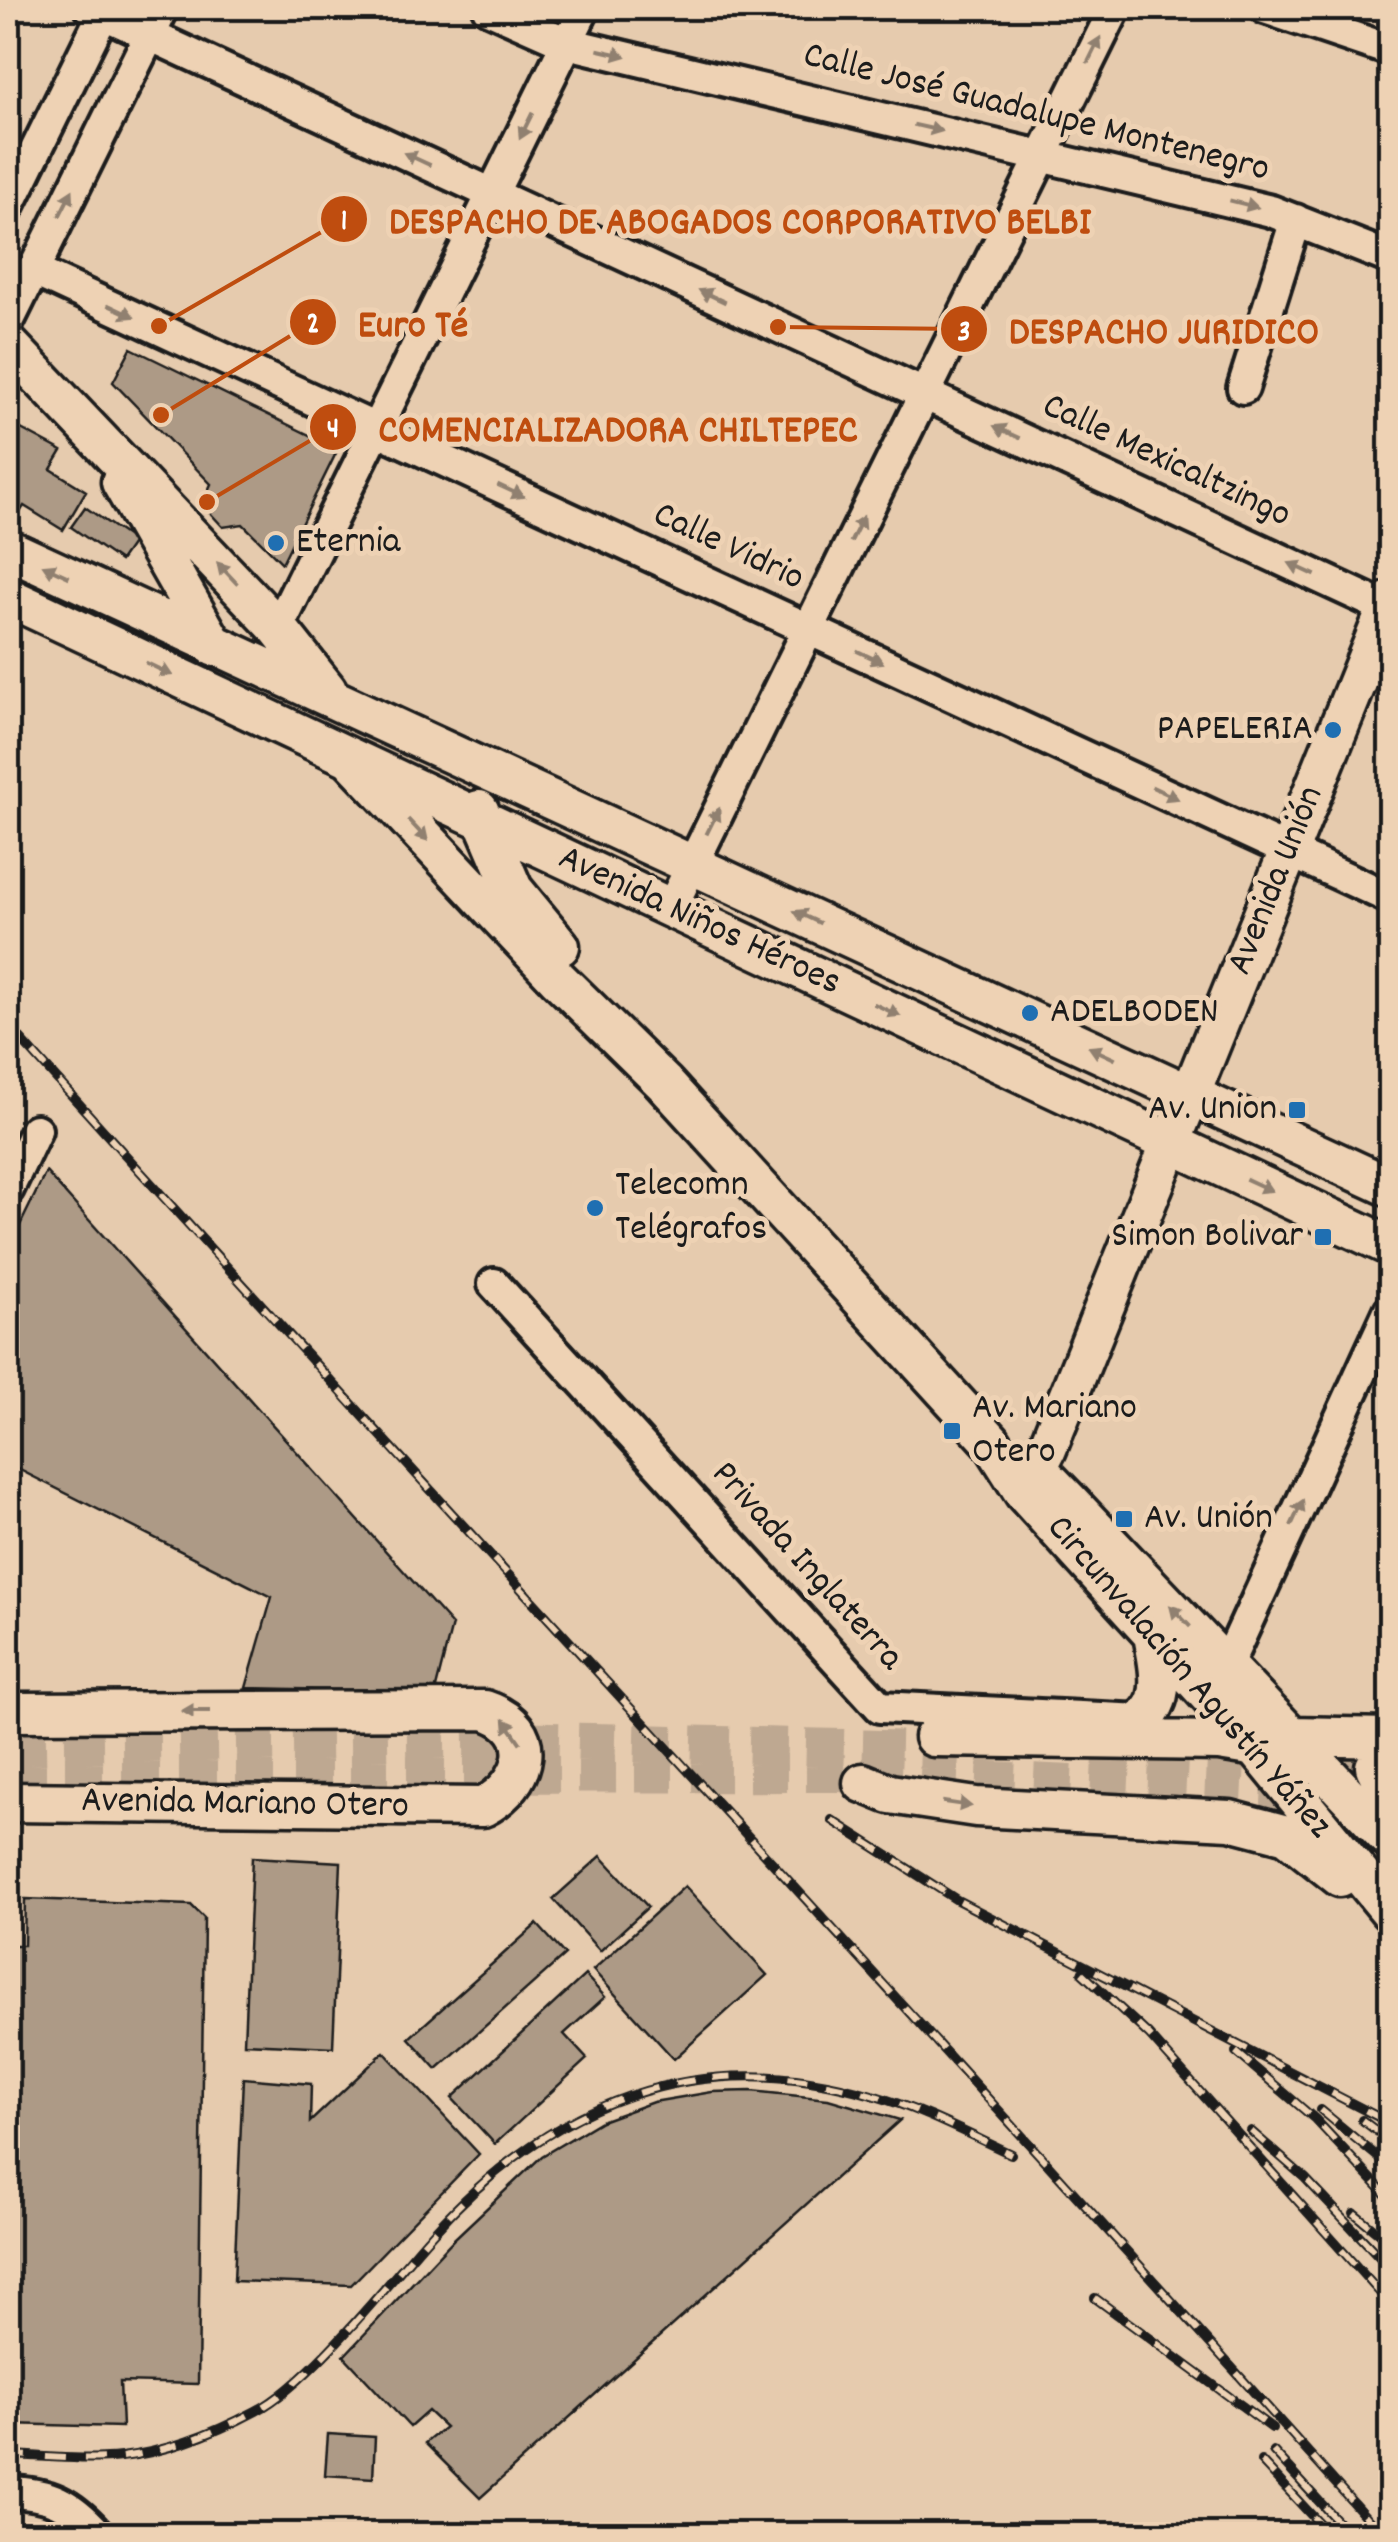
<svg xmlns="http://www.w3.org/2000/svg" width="1398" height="2542" font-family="Dekko,sans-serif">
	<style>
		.building { fill: #ad9a86; stroke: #1c1c1c; stroke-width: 2.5 }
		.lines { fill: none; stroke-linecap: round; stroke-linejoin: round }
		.major-tunnel { stroke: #bea891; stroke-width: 38; stroke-dasharray: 38 19; stroke-linecap: butt }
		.minor-casing { stroke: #1c1c1c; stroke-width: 38 }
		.major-casing { stroke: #1c1c1c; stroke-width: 45 }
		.minor { stroke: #eed2b4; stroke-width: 30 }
		.major { stroke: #eed2b4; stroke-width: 38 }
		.rail-casing { stroke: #1c1c1c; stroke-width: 10 }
		.rail { stroke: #eed2b4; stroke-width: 6; stroke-dasharray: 19; stroke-linecap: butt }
		.oneway { fill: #908070 }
		.poi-dot { fill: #1f6fb2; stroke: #eed2b4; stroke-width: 4 }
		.labels { text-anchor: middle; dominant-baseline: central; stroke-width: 10; stroke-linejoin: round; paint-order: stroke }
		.street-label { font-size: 38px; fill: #1c1c1c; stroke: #eed2b4 }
		.poi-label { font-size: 38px; fill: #1c1c1c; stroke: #eed2b4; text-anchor: start }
		.leader { fill: none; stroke: #bf4d0f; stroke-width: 4 }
		.callout-dot { fill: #bf4d0f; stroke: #eed2b4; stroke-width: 4 }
		.mark-label { font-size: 30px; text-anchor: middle; font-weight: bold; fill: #fff }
		.callout-label { font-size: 40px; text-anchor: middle; font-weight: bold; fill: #bf4d0f; stroke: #eed2b4; stroke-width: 10; stroke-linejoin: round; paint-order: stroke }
	</style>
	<rect width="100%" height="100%" fill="#e6cbae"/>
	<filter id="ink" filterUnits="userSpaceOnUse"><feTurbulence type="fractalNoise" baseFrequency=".01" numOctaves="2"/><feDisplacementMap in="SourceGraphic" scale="20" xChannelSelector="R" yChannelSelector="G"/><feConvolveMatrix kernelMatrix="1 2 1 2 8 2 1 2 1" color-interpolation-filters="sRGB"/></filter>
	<g filter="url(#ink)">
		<path class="building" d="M 131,348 L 338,449 L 282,563 L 243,524 L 223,527 L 202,504 L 211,484 L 113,382 Z
			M 8,422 L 62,451 L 51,469 L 86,491 L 63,530 L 24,506 L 17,517 L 8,511 Z
			M 85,507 L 134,541 L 120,561 L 71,527 Z
			M 46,1172 L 452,1625 L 435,1692 L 246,1688 L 272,1597 L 8,1464 L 8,1250 Z
			M 601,1856 L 648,1907 L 600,1951 L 553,1899 Z
			M 252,1857 L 341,1862 L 333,2047 L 244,2043 Z
			M 685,1886 L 767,1975 L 674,2059 L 593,1970 Z
			M 25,1899 L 191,1905 L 204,1918 L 198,2384 L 120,2382 L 122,2427 L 8,2424 L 8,1945 L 24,1945 Z
			M 537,1924 L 565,1955 L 437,2069 L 409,2038 Z
			M 585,1975 L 605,1997 L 564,2034 L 587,2059 L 495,2144 L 452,2098 Z
			M 384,2052 L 479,2154 L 351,2285 L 234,2281 L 243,2078 L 311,2084 L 310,2122 Z
			M 751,2091 L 828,2099 L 900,2120 L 480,2498 L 425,2443 L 445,2427 L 428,2411 L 410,2427 L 344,2356 L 454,2239 L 542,2156 L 601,2121 L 653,2102 L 712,2092 Z
			M 328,2434 L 375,2437 L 373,2478 L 325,2475 Z"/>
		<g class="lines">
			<path class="major-tunnel" d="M 8,1746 L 465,1739 L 968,1751
				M 1093,1756 L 1390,1770
				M 8,1775 L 837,1773 L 1374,1798"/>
			<defs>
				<path id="minor" d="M 91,8 L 1390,610
					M 488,8 L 567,43 L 1271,211 L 1390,258
					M 1265,8 L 1390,50
					M 8,207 L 106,8
					M 32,270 L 1390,898
					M 8,322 L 163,8
					M 1243,388 L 1296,220
					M 278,628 L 584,8
					M 671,908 L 1115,8
					M 8,1189 L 36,1130
					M 494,1284 L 880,1707 L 1142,1720
					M 1227,1665 L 1390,1310
					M 8,2492 C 50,2493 70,2503 98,2534"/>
				<path id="major" d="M 8,344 L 278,628 L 327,690
					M 121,482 L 215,647
					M 8,549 L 1390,1187
					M 8,597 L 1390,1246
					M 351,759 L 558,979 L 664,1083 L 991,1441 L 1024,1493 L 1252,1743 L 1390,1911
					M 479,810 L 513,889 L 560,946
					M 1019,1457 L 1037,1468 L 1069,1501 L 1390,1840
					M 1024,1493 L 1047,1449 L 1390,601
					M 8,1712 L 485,1710 C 542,1729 528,1783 483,1807 L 8,1802
					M 1292,1736 L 1390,1738
					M 934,1737 L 1219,1741 L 1263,1748
					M 1107,1738 C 1167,1716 1164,1692 1153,1635
					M 1390,1752 L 1375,1767 L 1390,1797
					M 863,1783 L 890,1794 L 976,1807 L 1230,1820 L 1287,1835 L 1340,1877"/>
			</defs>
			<use href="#minor" class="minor-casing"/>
			<use href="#major" class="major-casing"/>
			<use href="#minor" class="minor"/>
			<use href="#major" class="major"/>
			<defs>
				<path id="rail" d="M 8,1025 C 463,1531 929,2027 1381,2534
					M 832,1820 L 957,1900 L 1390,2123
					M 1082,1973 L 1149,2035 L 1390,2304
					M 1236,2052 L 1315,2119 L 1390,2199
					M 1321,2110 L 1390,2167
					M 1362,2120 L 1390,2141
					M 1251,2131 L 1305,2178 L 1390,2268
					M 1354,2213 L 1390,2242
					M 1095,2298 L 1272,2428
					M 1273,2451 L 1349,2534
					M 8,2455 C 44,2456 84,2461 121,2457 C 167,2452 215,2433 256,2411 C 310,2383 388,2283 431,2235 C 550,2102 697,2043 872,2095 C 920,2109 966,2133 1011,2154
					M 1261,2461 L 1329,2534"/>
			</defs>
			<use href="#rail" class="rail-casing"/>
			<use href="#rail" class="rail"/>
		</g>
		<defs><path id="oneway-solid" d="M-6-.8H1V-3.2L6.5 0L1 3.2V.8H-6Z" transform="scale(2.5)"/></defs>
		<g class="oneway">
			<use href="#oneway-solid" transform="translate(1094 50) rotate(-64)"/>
			<use href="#oneway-solid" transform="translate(612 53) rotate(13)"/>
			<use href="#oneway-solid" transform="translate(526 126) rotate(116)"/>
			<use href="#oneway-solid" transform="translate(928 128) rotate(13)"/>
			<use href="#oneway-solid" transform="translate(417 159) rotate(-155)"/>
			<use href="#oneway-solid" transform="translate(66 203) rotate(-63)"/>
			<use href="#oneway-solid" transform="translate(1244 204) rotate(14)"/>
			<use href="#oneway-solid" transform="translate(712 296) rotate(-155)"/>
			<use href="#oneway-solid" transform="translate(121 311) rotate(25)"/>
			<use href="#oneway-solid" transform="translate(1007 432) rotate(-155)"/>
			<use href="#oneway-solid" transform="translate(511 491) rotate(25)"/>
			<use href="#oneway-solid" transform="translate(857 529) rotate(-64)"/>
			<use href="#oneway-solid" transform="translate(1302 569) rotate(-155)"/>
			<use href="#oneway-solid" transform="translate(56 571) rotate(-155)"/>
			<use href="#oneway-solid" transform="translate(227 573) rotate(-133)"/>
			<use href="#oneway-solid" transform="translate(870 657) rotate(25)"/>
			<use href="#oneway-solid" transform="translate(159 669) rotate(26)"/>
			<use href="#oneway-solid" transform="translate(1165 793) rotate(25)"/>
			<use href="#oneway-solid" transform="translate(713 821) rotate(-64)"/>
			<use href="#oneway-solid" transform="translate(418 830) rotate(47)"/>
			<use href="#oneway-solid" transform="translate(807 917) rotate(-155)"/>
			<use href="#oneway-solid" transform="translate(887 1010) rotate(25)"/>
			<use href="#oneway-solid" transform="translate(1102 1053) rotate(-155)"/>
			<use href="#oneway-solid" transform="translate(1259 1185) rotate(25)"/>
			<use href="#oneway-solid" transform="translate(1297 1513) rotate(-65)"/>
			<use href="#oneway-solid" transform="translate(1180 1616) rotate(-134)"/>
			<use href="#oneway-solid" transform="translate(196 1711) rotate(180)"/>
			<use href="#oneway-solid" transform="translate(512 1731) rotate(-125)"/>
			<use href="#oneway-solid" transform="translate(957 1804) rotate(9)"/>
		</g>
	</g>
	<g class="poi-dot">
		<circle cx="276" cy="543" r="10"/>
		<circle cx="1333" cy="730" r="10"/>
		<circle cx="1030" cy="1013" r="10"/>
		<rect x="1287" y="1100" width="20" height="20" rx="5"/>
		<circle cx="595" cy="1208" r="10"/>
		<rect x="1313" y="1227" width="20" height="20" rx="5"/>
		<rect x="942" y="1421" width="20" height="20" rx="5"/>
		<rect x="1114" y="1509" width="20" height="20" rx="5"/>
	</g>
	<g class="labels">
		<g class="street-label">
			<text transform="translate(1036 114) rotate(14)">Calle José Guadalupe Montenegro</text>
			<text transform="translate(1166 462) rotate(25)">Calle Mexicaltzingo</text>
			<text transform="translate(728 548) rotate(25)">Calle Vidrio</text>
			<text transform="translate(1277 881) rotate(-68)">Avenida Unión</text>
			<text transform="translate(699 922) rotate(25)">Avenida Niños Héroes</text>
			<text transform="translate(806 1567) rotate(48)">Privada Inglaterra</text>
			<text transform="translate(1188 1678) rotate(49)">Circunvalación Agustín Yáñez</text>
			<text transform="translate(245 1805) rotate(1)">Avenida Mariano Otero</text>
		</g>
		<g class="poi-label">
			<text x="296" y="543">Eternia</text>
			<text x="1313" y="730" text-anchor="end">PAPELERIA</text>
			<text x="1050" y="1013">ADELBODEN</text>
			<text x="1277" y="1110" text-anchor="end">Av. Union</text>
			<text x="615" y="1186">Telecomn<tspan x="615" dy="44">Telégrafos</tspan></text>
			<text x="1303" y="1237" text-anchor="end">Simon Bolivar</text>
			<text x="972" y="1409">Av. Mariano<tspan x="972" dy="44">Otero</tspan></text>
			<text x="1144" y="1519">Av. Unión</text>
		</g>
	</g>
	<path class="leader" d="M159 326L344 219M161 415L313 322M778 327L964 329M207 502L333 427"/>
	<g class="callout-dot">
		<circle cx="159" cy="326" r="10"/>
		<circle cx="161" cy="415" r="10"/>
		<circle cx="778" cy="327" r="10"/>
		<circle cx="207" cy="502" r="10"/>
		<circle cx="344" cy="219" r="25"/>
		<circle cx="313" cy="322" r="25"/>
		<circle cx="964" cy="329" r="25"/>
		<circle cx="333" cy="427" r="25"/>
	</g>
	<g class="mark-label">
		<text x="344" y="229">1</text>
		<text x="313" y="332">2</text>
		<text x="964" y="340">3</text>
		<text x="333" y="437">4</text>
	</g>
	<g class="callout-label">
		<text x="740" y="233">DESPACHO DE ABOGADOS CORPORATIVO BELBI</text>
		<text x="413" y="336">Euro Té</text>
		<text x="1164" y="343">DESPACHO JURIDICO</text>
		<text x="618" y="441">COMENCIALIZADORA CHILTEPEC</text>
	</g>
	<rect width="1398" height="2542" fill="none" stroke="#eed2b4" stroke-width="40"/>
	<rect x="20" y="20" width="1358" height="2502" fill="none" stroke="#1c1c1c" stroke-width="4" filter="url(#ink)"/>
</svg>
